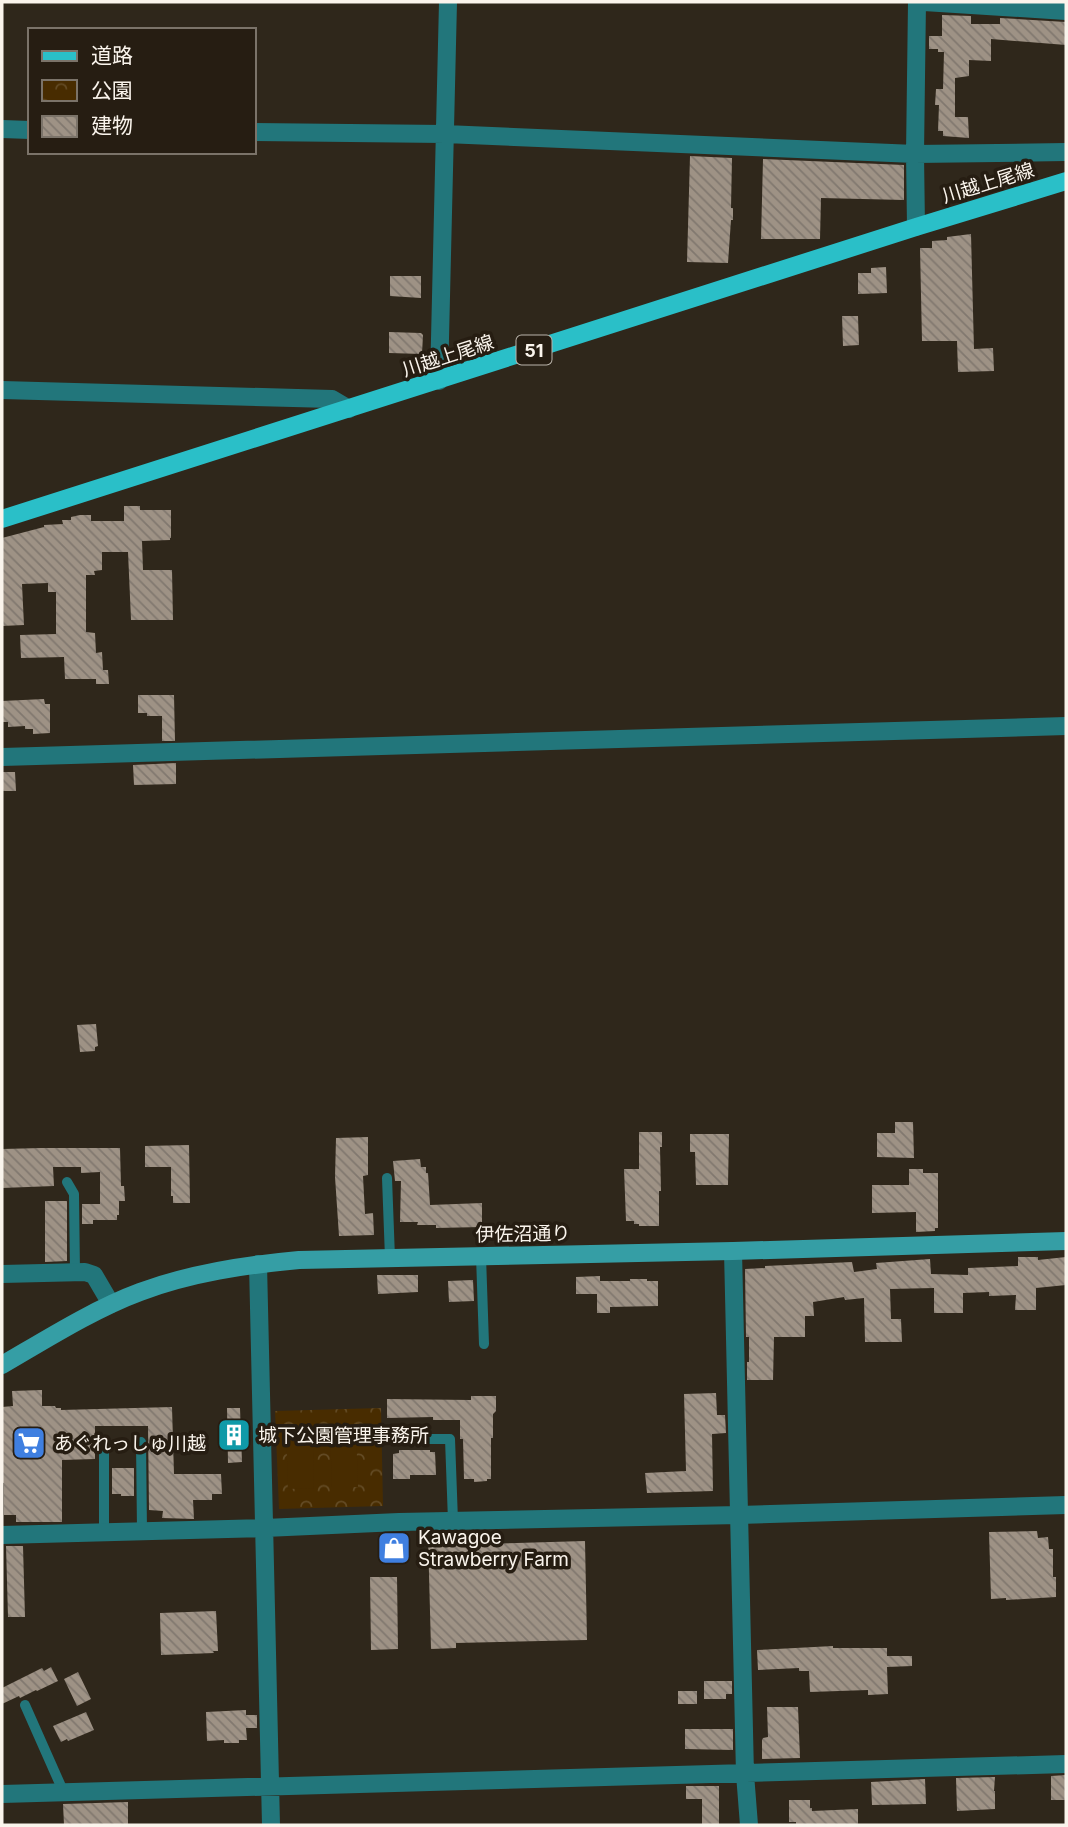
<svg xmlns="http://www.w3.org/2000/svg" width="1068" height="1827" font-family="Inter,'Noto Sans JP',sans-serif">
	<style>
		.park { fill: url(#park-crowns) }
		.pitch { fill: #482c00 }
		.building { fill: url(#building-back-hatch) }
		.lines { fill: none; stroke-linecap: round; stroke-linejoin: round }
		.lane { stroke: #22767b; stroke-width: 10 }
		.street { stroke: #22767b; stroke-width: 18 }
		.secondary { stroke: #359ea5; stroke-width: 18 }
		.primary { stroke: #2abfc8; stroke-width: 18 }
		.labels { text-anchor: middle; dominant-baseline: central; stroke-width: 7; stroke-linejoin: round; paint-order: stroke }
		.shield { fill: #261d12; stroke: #bab4ab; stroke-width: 2 }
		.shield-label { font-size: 18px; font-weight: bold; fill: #faf4ec }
		.street-label { font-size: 19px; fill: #faf4ec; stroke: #261d12 }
		.poi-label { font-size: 19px; fill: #faf4ec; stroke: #261d12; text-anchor: start }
	</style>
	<defs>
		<pattern id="park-crowns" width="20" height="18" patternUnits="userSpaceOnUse" patternTransform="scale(1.75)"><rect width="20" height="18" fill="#482c00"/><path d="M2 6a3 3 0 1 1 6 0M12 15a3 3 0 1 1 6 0" fill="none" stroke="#634b25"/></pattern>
		<pattern id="building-back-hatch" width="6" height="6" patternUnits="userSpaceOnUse" patternTransform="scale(1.75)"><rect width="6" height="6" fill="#9e9285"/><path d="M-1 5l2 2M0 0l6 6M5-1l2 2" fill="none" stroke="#81786f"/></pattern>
	</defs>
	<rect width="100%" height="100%" fill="#2f271b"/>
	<path class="park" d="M 381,1408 L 383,1506 L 279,1509 L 275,1411 Z"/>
	<path class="pitch" d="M 356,1429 L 358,1487 L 332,1487 L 330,1430 Z
		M 313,1431 L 314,1488 L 288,1489 L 286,1432 Z"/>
	<path class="building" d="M 942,15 L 971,16 L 971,24 L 1000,24 L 1000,18 L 1066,22 L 1066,45 L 991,39 L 991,61 L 969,60 L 969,76 L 955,78 L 955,117 L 968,117 L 969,138 L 943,136 L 943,131 L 938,131 L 939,105 L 935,105 L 936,89 L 943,89 L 944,52 L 938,52 L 938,49 L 929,49 L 929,36 L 942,36 Z
		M 690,156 L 732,158 L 731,208 L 733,208 L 733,220 L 731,220 L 728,263 L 687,262 Z
		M 763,159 L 904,165 L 904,200 L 821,198 L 820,239 L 761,239 Z
		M 971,234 L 974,349 L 993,348 L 994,371 L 958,372 L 957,341 L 922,341 L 920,248 L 932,248 L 932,241 L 947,240 L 947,237 Z
		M 886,267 L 887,293 L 858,294 L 858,273 L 871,273 L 871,268 Z
		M 390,276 L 421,276 L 421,298 L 390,296 Z
		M 842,316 L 858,316 L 859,345 L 843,346 Z
		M 389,332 L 421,333 L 423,335 L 422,354 L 389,353 Z
		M 124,506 L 140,506 L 140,510 L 171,510 L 171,538 L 170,538 L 170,540 L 142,541 L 143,570 L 172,570 L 173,620 L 131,620 L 128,552 L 102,552 L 102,570 L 94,571 L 95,575 L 86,575 L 86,632 L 95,633 L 96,653 L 102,652 L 103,670 L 108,670 L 109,684 L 96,684 L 96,679 L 65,679 L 64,657 L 21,658 L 20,635 L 56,634 L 56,592 L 48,592 L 48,583 L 22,584 L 24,625 L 2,626 L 2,538 L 44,527 L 44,525 L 63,524 L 62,520 L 71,520 L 71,517 L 80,515 L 91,515 L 91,521 L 124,521 Z
		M 138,695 L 174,695 L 175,741 L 162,741 L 162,716 L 147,716 L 147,713 L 138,713 Z
		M 44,699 L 45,704 L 50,704 L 50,733 L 33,734 L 33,729 L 25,729 L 25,726 L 8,727 L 8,722 L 2,722 L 2,701 Z
		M 176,763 L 176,784 L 134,785 L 133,765 Z
		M 2,772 L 15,772 L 16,791 L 2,791 Z
		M 96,1024 L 98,1046 L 95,1047 L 95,1051 L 80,1052 L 77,1025 Z
		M 895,1122 L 913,1122 L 914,1158 L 877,1157 L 877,1133 L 895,1133 Z
		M 639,1132 L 662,1132 L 662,1147 L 660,1147 L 661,1191 L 659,1191 L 659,1226 L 639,1226 L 639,1224 L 634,1224 L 634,1221 L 626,1221 L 624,1169 L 639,1169 Z
		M 690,1134 L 729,1134 L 728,1185 L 696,1185 L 695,1152 L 690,1152 Z
		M 368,1137 L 368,1175 L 363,1176 L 365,1214 L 373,1213 L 374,1235 L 339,1236 L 335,1177 L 336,1138 Z
		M 189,1145 L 190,1203 L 173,1203 L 173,1196 L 171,1196 L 171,1167 L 145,1167 L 145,1146 Z
		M 41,1148 L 120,1148 L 121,1186 L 124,1186 L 125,1201 L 119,1201 L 119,1215 L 117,1215 L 117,1220 L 93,1220 L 93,1224 L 82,1224 L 82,1204 L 100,1204 L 100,1172 L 81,1173 L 81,1167 L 53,1167 L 54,1186 L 2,1188 L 2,1149 Z
		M 420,1159 L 421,1167 L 426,1167 L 426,1173 L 428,1173 L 430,1205 L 482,1203 L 482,1227 L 436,1228 L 436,1225 L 417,1225 L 418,1222 L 400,1222 L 401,1181 L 395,1181 L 393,1161 Z
		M 909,1169 L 923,1169 L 923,1173 L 938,1173 L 938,1228 L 935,1228 L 935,1231 L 916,1232 L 916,1212 L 872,1213 L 872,1185 L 909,1185 Z
		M 45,1201 L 67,1201 L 67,1261 L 45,1262 Z
		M 1018,1257 L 1038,1257 L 1038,1260 L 1066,1257 L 1066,1285 L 1036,1288 L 1036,1310 L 1015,1310 L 1016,1295 L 989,1296 L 989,1292 L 963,1293 L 963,1313 L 934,1313 L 934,1288 L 890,1289 L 891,1319 L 901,1319 L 902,1342 L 865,1342 L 864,1298 L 845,1300 L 844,1297 L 813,1302 L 814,1316 L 805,1316 L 805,1337 L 774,1337 L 773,1380 L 747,1380 L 747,1362 L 749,1362 L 749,1337 L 746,1337 L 745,1269 L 765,1268 L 765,1266 L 852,1262 L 854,1272 L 877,1269 L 876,1263 L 930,1259 L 931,1274 L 968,1275 L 968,1268 L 1018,1266 Z
		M 377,1275 L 418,1275 L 418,1292 L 378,1294 Z
		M 600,1276 L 600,1281 L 630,1281 L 630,1279 L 647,1279 L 647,1281 L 658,1281 L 658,1306 L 610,1307 L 610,1313 L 597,1313 L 597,1294 L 576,1294 L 576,1277 Z
		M 473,1280 L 474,1301 L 449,1302 L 448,1281 Z
		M 42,1390 L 42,1406 L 55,1406 L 56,1408 L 61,1408 L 61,1410 L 172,1407 L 174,1474 L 221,1474 L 222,1494 L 212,1494 L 212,1500 L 193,1500 L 194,1519 L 162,1518 L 163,1511 L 149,1510 L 148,1426 L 95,1426 L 95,1459 L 62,1460 L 62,1522 L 16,1522 L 16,1515 L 4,1515 L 4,1483 L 2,1483 L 2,1407 L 13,1406 L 12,1391 Z
		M 716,1393 L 717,1415 L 725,1415 L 726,1433 L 712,1434 L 713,1491 L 647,1493 L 645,1473 L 686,1471 L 684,1394 Z
		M 471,1396 L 496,1396 L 496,1411 L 493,1414 L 493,1438 L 491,1438 L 491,1479 L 487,1479 L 487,1481 L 474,1482 L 474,1479 L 464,1479 L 463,1439 L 460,1439 L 460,1420 L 433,1420 L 433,1417 L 387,1418 L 387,1399 L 471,1400 Z
		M 227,1408 L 240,1408 L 242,1462 L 228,1463 Z
		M 399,1450 L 430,1450 L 430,1452 L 435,1452 L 436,1475 L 410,1475 L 410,1479 L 393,1479 L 393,1454 L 399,1453 Z
		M 112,1468 L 134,1468 L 134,1496 L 121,1496 L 121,1494 L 112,1494 Z
		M 1037,1531 L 1038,1538 L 1048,1537 L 1049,1549 L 1053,1549 L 1053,1577 L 1056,1577 L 1056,1597 L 1006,1600 L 1006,1598 L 991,1599 L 989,1532 Z
		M 480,1534 L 480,1544 L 585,1541 L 587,1640 L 456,1643 L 456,1648 L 431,1649 L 428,1537 Z
		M 6,1546 L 23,1546 L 25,1617 L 8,1617 Z
		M 370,1577 L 397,1577 L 398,1649 L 371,1650 Z
		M 216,1611 L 218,1651 L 213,1651 L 214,1653 L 161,1655 L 160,1613 Z
		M 833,1646 L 833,1648 L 887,1648 L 887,1656 L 912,1656 L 912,1666 L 887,1667 L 888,1694 L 868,1695 L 868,1690 L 810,1692 L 809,1671 L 799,1671 L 799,1668 L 758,1670 L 757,1650 Z
		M 51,1667 L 58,1681 L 37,1691 L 36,1690 L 20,1698 L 19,1696 L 2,1704 L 2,1688 L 42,1668 L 44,1671 Z
		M 78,1672 L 91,1699 L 77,1706 L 64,1679 Z
		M 704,1681 L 732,1681 L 732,1694 L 726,1694 L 726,1699 L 704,1699 Z
		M 678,1691 L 697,1691 L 697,1704 L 678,1704 Z
		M 767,1707 L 798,1707 L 800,1758 L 762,1759 L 762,1740 L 763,1738 L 768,1737 Z
		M 246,1710 L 246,1715 L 257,1715 L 257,1728 L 246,1728 L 247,1740 L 239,1740 L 239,1743 L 224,1743 L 224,1740 L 207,1741 L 206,1712 Z
		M 86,1712 L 94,1730 L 68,1741 L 67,1739 L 61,1742 L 53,1726 Z
		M 685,1729 L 733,1729 L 733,1750 L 685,1749 Z
		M 1066,1775 L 1066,1800 L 1051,1800 L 1051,1776 Z
		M 995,1777 L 994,1791 L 995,1791 L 995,1809 L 957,1811 L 956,1778 Z
		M 925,1779 L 926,1804 L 872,1805 L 871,1782 Z
		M 686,1786 L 719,1786 L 719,1825 L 702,1825 L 702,1799 L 686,1799 Z
		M 789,1800 L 810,1800 L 810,1808 L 812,1808 L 812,1811 L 858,1809 L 858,1825 L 796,1825 L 796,1822 L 789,1822 Z
		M 128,1802 L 128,1825 L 64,1825 L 63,1804 Z"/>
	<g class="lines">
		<path class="lane" d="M 387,1178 L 390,1258
			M 67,1182 L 74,1194 L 75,1272
			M 481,1256 L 484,1344
			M 408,1439 L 450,1439 L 453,1521
			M 104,1442 L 104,1532
			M 141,1442 L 142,1531
			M 25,1705 L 64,1793"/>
		<path class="street" d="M 924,2 L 1066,11
			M 2,129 L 30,130
			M 254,132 L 445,134 L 915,154 L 1066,152
			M 916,227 L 915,154 L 917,2
			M 439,381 L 448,2
			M 2,390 L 332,399 L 349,409
			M 2,757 L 1066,726
			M 733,1251 L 745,1774 L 749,1825
			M 258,1264 L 271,1825
			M 2,1274 L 85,1272 L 94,1275 L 111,1304
			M 2,1535 L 265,1528 L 399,1522 L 739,1515 L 1066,1505
			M 2,1794 L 1066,1764"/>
		<path class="secondary" d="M 2,1365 C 45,1340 94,1309 140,1292 C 191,1273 245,1265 299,1260 L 733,1251 L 1066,1241"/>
		<path class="primary" d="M 2,519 L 916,227 L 1066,181"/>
	</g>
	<defs>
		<symbol id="building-square" viewBox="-11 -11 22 22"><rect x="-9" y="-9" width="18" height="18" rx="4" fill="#0f9aa8" stroke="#261d12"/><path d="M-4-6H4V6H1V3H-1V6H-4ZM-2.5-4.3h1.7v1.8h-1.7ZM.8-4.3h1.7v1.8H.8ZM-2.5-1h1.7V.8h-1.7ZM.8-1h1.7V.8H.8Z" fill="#fff"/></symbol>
		<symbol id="supermarket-square" viewBox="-11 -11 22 22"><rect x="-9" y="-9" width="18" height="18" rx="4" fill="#3f7fe0" stroke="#261d12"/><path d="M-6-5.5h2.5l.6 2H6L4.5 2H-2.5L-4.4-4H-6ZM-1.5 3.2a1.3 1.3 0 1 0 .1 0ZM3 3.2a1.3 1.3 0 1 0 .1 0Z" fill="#fff"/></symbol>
		<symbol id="shop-square" viewBox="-11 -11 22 22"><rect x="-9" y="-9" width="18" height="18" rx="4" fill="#3f7fe0" stroke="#261d12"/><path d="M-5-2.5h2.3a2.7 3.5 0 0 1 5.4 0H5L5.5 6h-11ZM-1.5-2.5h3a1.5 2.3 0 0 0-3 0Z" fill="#fff"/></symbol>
	</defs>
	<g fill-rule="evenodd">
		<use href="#building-square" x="215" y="1416" width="38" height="38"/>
		<use href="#supermarket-square" x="10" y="1424" width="38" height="38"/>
		<use href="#shop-square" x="375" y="1529" width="38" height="38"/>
	</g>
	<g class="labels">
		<rect class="shield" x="516.5" y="335.5" width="35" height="29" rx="5"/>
		<g class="shield-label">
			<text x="534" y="350">51</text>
		</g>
		<g class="street-label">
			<text transform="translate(988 183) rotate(-17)">川越上尾線</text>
			<text transform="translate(448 356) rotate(-18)">川越上尾線</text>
			<text transform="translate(523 1234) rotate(-1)">伊佐沼通り</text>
		</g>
		<g class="poi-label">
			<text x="258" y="1435">城下公園管理事務所</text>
			<text x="54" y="1443">あぐれっしゅ川越</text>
			<text x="418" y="1537">Kawagoe<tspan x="418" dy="22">Strawberry Farm</tspan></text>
		</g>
	</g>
	<rect width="1068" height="1827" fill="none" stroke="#faf4ec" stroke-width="7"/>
	<rect x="28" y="28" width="228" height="126" fill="#261d12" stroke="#7b7369" stroke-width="2"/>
	<rect x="42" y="51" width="35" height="10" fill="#2abfc8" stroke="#7b7369" stroke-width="2"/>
	<text x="91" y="63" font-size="21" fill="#faf4ec">道路</text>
	<rect x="42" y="80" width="35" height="21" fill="url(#park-crowns)" stroke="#7b7369" stroke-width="2"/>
	<text x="91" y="98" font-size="21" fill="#faf4ec">公園</text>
	<rect x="42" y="116" width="35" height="21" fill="url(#building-back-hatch)" stroke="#7b7369" stroke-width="2"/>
	<text x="91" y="133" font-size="21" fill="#faf4ec">建物</text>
</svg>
